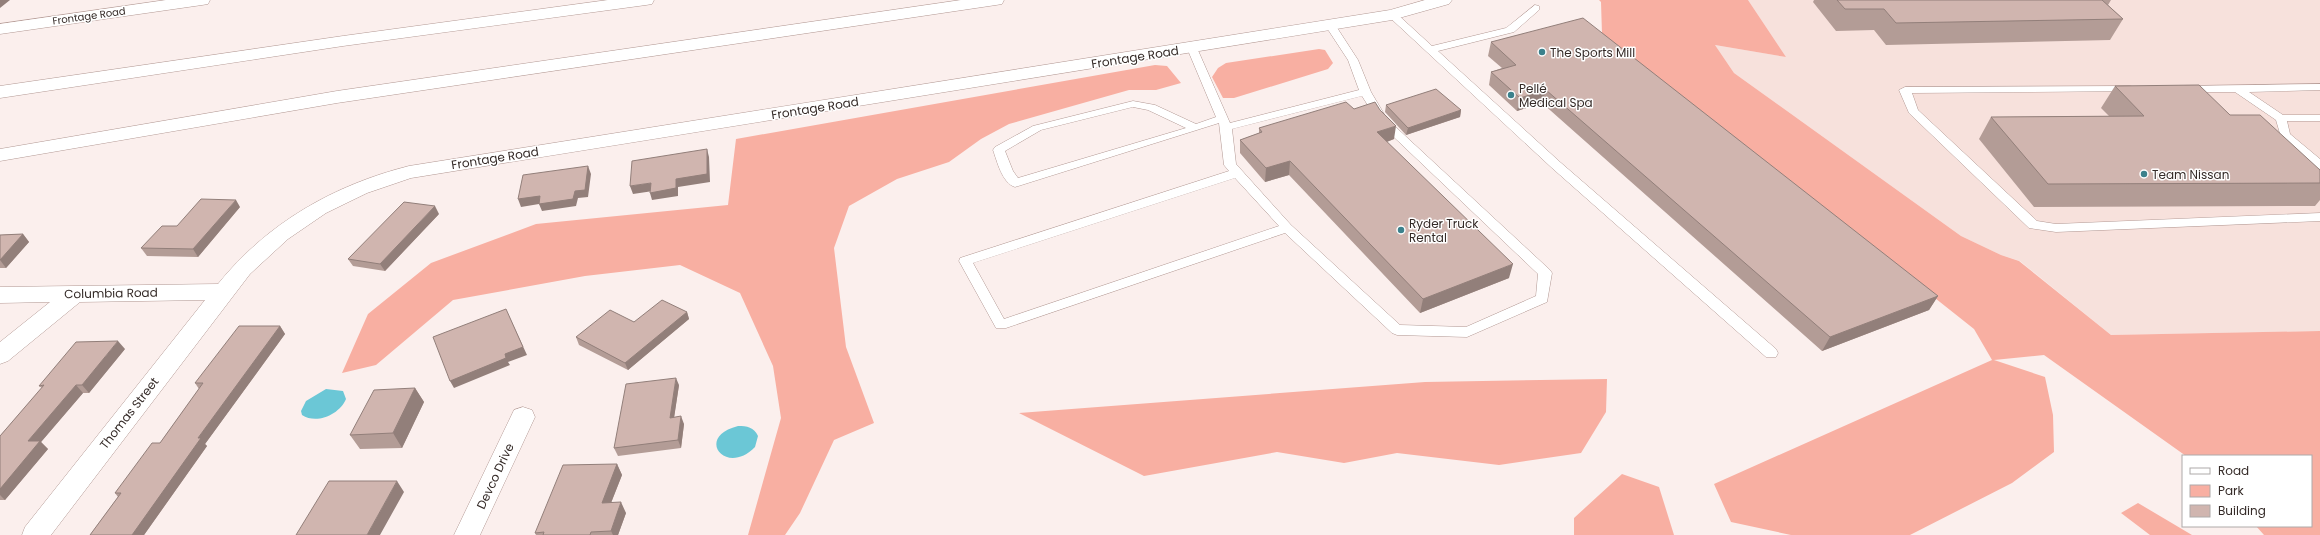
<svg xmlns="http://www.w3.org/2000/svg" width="2320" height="535" font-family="Poppins,sans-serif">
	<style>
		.built { fill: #f7e1dc }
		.green { fill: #f8afa2 }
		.water { fill: #6bc7d6 }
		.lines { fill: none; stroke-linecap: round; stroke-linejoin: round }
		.lane-casing { stroke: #b29893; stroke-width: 1 }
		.street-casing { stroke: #b29893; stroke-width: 1 }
		.highway-casing { stroke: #b29893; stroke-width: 1 }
		.lane { fill: #fff; fill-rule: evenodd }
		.street { fill: #fff; fill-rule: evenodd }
		.highway { fill: #fff; fill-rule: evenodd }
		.wall { fill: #b39c96 }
		.shaded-wall { fill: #927f7a }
		.building { fill: #d0b5af; stroke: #927f7a }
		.poi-dot { fill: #3b818c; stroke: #fff; stroke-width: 1.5 }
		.labels { text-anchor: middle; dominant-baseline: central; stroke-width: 3; stroke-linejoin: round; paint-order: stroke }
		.far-street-label { font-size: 10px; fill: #342a27; stroke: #fff }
		.poi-label { font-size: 12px; fill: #342a27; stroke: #fff; text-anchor: start }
		.street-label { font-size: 12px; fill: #342a27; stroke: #fff }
	</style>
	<rect width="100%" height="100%" fill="#fbefed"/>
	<path class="built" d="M 1748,0 L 2320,0 L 2320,331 L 2111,335 L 2020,261 L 2001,255 L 1961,236 L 1734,73 L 1715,45 L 1786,57 Z"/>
	<path class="green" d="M 1599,0 L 1748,0 L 1786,57 L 1715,45 L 1734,73 L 1961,236 L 2001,255 L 2019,261 L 2111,335 L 2320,331 L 2320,535 L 2264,535 L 2256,526 L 2311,526 L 2311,456 L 2186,456 L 2044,355 L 1994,360 L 2045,377 L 2053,415 L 2054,452 L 2012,483 L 1910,535 L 1791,535 L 1731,522 L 1714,484 L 1992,360 L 1974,329 L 1602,34 L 1601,2 Z
		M 1319,49 L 1325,50 L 1333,63 L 1328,69 L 1234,98 L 1223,98 L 1212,77 L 1218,68 L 1226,63 Z
		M 1155,65 L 1167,66 L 1181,83 L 1156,90 L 1129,90 L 1009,124 L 981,139 L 949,162 L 897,179 L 849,206 L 834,248 L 846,347 L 874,423 L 834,440 L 800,513 L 785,535 L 748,535 L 781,418 L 773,366 L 740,293 L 680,265 L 585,276 L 453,300 L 376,365 L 342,373 L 368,314 L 431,263 L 536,224 L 728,205 L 736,139 Z
		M 1607,379 L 1606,412 L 1581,453 L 1499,465 L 1397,453 L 1344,463 L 1277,452 L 1144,476 L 1019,413 L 1425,382 Z
		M 1622,474 L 1659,487 L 1674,535 L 1574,535 L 1574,518 Z
		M 2138,503 L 2192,535 L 2150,535 L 2121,513 Z"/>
	<path class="water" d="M 326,389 L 343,391 L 346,399 C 340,414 317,425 302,415 L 301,411 L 306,401 Z
		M 738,426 C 747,426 754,427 758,436 L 755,447 C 726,477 694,437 738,426 Z"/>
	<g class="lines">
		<defs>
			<path id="lane" d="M 1535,5 L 1539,6 L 1539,10 L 1514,32 L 1438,51 L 1560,162 L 1776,349 L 1778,353 L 1776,357 L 1766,357 L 1552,168 L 1387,15 L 1388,13 L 1396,13 L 1432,46 L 1506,28 Z
				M 1330,22 L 1334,23 L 1358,60 L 1371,92 L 1387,119 L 1550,270 L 1552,273 L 1547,302 L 1467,337 L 1397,335 L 1392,333 L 1285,233 L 1006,328 L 996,328 L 959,261 L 960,258 L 1229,171 L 1224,165 L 1219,123 L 1015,187 C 1002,183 997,161 993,150 L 995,147 L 1033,126 L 1133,101 L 1155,105 L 1196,124 L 1216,117 L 1187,48 L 1192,45 L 1197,48 L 1230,123 L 1359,90 L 1348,60 L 1325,25 ZM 1362,96 L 1379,123 L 1538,274 L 1536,296 L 1466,327 L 1400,325 L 1291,225 L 1236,164 L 1232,129 ZM 1133,107 L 1148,110 L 1186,128 L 1018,178 L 1013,171 L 1005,151 L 1041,130 ZM 1235,178 L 1279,226 L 1004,319 L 973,263 Z
				M 2320,84 L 2320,90 L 2249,92 L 2283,115 L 2320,115 L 2320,121 L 2287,121 L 2290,134 L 2320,159 L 2320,169 L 2316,168 L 2281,137 L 2276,120 L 2235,92 L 2185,92 L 2179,89 L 2185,86 Z
				M 2130,86 L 2134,87 L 2134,91 L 1912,93 L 1918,110 L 2037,221 L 2056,224 L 2320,213 L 2320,221 L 2056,232 L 2029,228 L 1909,113 L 1899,90 L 1905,87 Z"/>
			<path id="street" d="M 166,0 L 210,0 L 208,4 L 202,5 L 0,34 L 0,24 Z
				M 1425,0 L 1452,0 L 1449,4 L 1392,20 L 411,178 L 367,193 L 326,213 L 288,239 L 250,274 L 51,535 L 22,535 L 25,527 L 205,300 L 80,302 L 8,361 L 0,364 L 0,342 L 50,302 L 0,303 L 0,287 L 218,284 C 267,223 334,185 409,166 L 1390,10 Z
				M 523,407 L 532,410 L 535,417 L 480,535 L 454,535 L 514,410 Z"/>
			<path id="highway" d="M 608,0 L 654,0 L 652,4 L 646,5 L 343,46 L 0,98 L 0,86 L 343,36 Z
				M 961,0 L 1004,0 L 1002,4 L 996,5 L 337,103 L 0,161 L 0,149 L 337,91 Z"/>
		</defs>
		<use href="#lane" class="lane-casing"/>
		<use href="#street" class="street-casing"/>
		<use href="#highway" class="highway-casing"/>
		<use href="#lane" class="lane"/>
		<use href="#street" class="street"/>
		<use href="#highway" class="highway"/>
	</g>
	<path class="wall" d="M 1814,0 L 2111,0 L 2108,5 L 2123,19 L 2110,40 L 1886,45 L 1874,30 L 1836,31 L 1813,2 Z
		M 1491,42 L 1938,296 L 1929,310 L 1822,351 L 1542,103 L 1517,111 L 1489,85 L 1491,72 L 1502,68 L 1488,56 Z
		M 2115,86 L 2230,115 L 2320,170 L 2320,200 L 2315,206 L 2034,207 L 1979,139 L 1991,117 L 2109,116 L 2101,108 Z
		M 1386,105 L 1461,110 L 1460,117 L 1406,135 L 1385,112 Z
		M 1354,109 L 1394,139 L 1387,142 L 1509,278 L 1420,313 L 1289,175 L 1265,182 L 1240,153 L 1240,140 L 1259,133 L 1259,128 Z
		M 240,207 L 198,257 L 147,256 L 141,248 L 177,226 Z
		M 439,214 L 385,271 L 353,266 L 348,259 Z
		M 23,234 L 29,242 L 6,268 L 0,268 L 0,235 Z
		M 687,312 L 689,319 L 628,370 L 579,345 L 576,337 Z
		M 280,326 L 285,334 L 205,444 L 207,446 L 144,535 L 90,535 L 118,497 L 115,493 L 160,443 L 199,389 L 195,383 Z
		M 125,349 L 89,393 L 83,393 L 41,442 L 48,449 L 5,500 L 0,500 L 0,436 L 42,388 L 39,386 Z
		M 679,385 L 674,417 L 684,424 L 681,448 L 618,456 L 614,448 Z
		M 415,388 L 424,402 L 402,448 L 360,449 L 350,435 Z
		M 617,464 L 622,475 L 611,503 L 626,513 L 618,535 L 536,535 L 535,533 Z"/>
	<path class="shaded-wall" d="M 0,0 L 10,0 L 0,8 Z
		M 1546,90 L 1542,103 L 1517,111 L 1520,98 Z
		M 1461,110 L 1460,117 L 1406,135 L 1408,128 Z
		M 1396,126 L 1394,139 L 1375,146 L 1377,132 Z
		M 707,149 L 709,157 L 710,182 L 678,187 L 678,196 L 652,200 L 650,193 Z
		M 1290,161 L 1289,175 L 1265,182 L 1266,168 Z
		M 588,166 L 591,174 L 588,197 L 578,198 L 576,206 L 542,211 L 539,204 L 521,207 L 518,199 Z
		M 651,183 L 653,191 L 633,194 L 630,186 Z
		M 236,200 L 240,207 L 198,257 L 193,249 Z
		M 435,206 L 439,214 L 385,271 L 380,264 Z
		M 23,234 L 29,242 L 6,268 L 0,260 Z
		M 1513,264 L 1509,278 L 1420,313 L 1423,299 Z
		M 1938,296 L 1929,310 L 1822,351 L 1830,337 Z
		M 687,312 L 689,319 L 628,370 L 625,363 Z
		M 509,316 L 527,355 L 508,362 L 510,365 L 454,388 L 450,381 L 505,354 Z
		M 280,326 L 285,334 L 205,444 L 207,446 L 144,535 L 132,535 L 198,438 Z
		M 118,341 L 125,349 L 89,393 L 82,385 Z
		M 676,378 L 679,385 L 673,425 L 670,418 Z
		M 76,385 L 83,393 L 41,442 L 48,449 L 5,500 L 0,495 L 0,489 L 28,441 Z
		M 415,388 L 424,402 L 402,448 L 393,433 Z
		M 681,416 L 684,424 L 681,448 L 678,440 Z
		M 617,464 L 622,475 L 607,513 L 602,503 Z
		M 397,481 L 404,492 L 380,535 L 367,535 Z
		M 621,502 L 626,513 L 618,535 L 613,535 L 611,531 Z"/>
	<path class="building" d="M 1837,0 L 2102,0 L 2123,19 L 1896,23 L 1884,9 L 1845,9 Z
		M 1583,18 L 1938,296 L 1830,337 L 1546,90 L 1520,98 L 1491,72 L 1516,65 L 1491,42 Z
		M 2199,85 L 2230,115 L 2260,115 L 2320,170 L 2320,183 L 2048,184 L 1991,117 L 2144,116 L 2115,86 Z
		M 1436,89 L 1461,110 L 1408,128 L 1386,105 Z
		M 1346,102 L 1354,109 L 1375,102 L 1380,110 L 1396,126 L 1377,132 L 1513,264 L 1423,299 L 1290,161 L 1266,168 L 1240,140 L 1262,132 L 1259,128 Z
		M 707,149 L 707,174 L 676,179 L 676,188 L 650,193 L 651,183 L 630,186 L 632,161 Z
		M 588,166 L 585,190 L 575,191 L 573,199 L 539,204 L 540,196 L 518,199 L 523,175 Z
		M 201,199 L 236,200 L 193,249 L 141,248 L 162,226 L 177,226 Z
		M 404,202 L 435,206 L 380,264 L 348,259 Z
		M 23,234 L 0,260 L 0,235 Z
		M 662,300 L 687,312 L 625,363 L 576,337 L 610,310 L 634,322 Z
		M 506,309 L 523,347 L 505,354 L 506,358 L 450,381 L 433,337 Z
		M 239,326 L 280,326 L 198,438 L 201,438 L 132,535 L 90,535 L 121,493 L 115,493 L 152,443 L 160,443 L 203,383 L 195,383 Z
		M 118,341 L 82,385 L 76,385 L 28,441 L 40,441 L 0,489 L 0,436 L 44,385 L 39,386 L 76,342 Z
		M 676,378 L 670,418 L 681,416 L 678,440 L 614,448 L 626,384 Z
		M 415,388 L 393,433 L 350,435 L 374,390 Z
		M 617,464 L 602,503 L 621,502 L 611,531 L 591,532 L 590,535 L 543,535 L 544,532 L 535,533 L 563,465 Z
		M 329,481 L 397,481 L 367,535 L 296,535 Z"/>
	<g class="poi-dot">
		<circle cx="1542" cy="52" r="4"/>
		<circle cx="1511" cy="95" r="4"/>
		<circle cx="2144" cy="174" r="4"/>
		<circle cx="1401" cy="230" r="4"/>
	</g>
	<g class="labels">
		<g class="far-street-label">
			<text transform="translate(89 16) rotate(-8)">Frontage Road</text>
		</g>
		<g class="poi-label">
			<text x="1550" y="52">The Sports Mill</text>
			<text x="1519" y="88">Pellé<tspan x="1519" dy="14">Medical Spa</tspan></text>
			<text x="2152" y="174">Team Nissan</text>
			<text x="1409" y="223">Ryder Truck<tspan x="1409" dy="14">Rental</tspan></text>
		</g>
		<g class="street-label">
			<text transform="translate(1135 57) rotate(-9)">Frontage Road</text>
			<text transform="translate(815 108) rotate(-9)">Frontage Road</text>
			<text transform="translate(495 158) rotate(-9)">Frontage Road</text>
			<text transform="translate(111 293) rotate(-1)">Columbia Road</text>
			<text transform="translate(129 413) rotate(-52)">Thomas Street</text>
			<text transform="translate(495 476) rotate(-65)">Devco Drive</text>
		</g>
	</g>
	<rect x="2182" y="455" width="130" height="72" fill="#ffffff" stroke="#aeaaa9"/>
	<rect x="2190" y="468" width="20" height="6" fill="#ffffff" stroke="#aeaaa9"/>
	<text x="2218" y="475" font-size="12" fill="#342a27">Road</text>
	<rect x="2190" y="485" width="20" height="12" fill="#f8afa2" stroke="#aeaaa9"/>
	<text x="2218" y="495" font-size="12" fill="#342a27">Park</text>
	<rect x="2190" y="505" width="20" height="12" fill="#d0b5af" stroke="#aeaaa9"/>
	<text x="2218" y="515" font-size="12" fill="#342a27">Building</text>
</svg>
